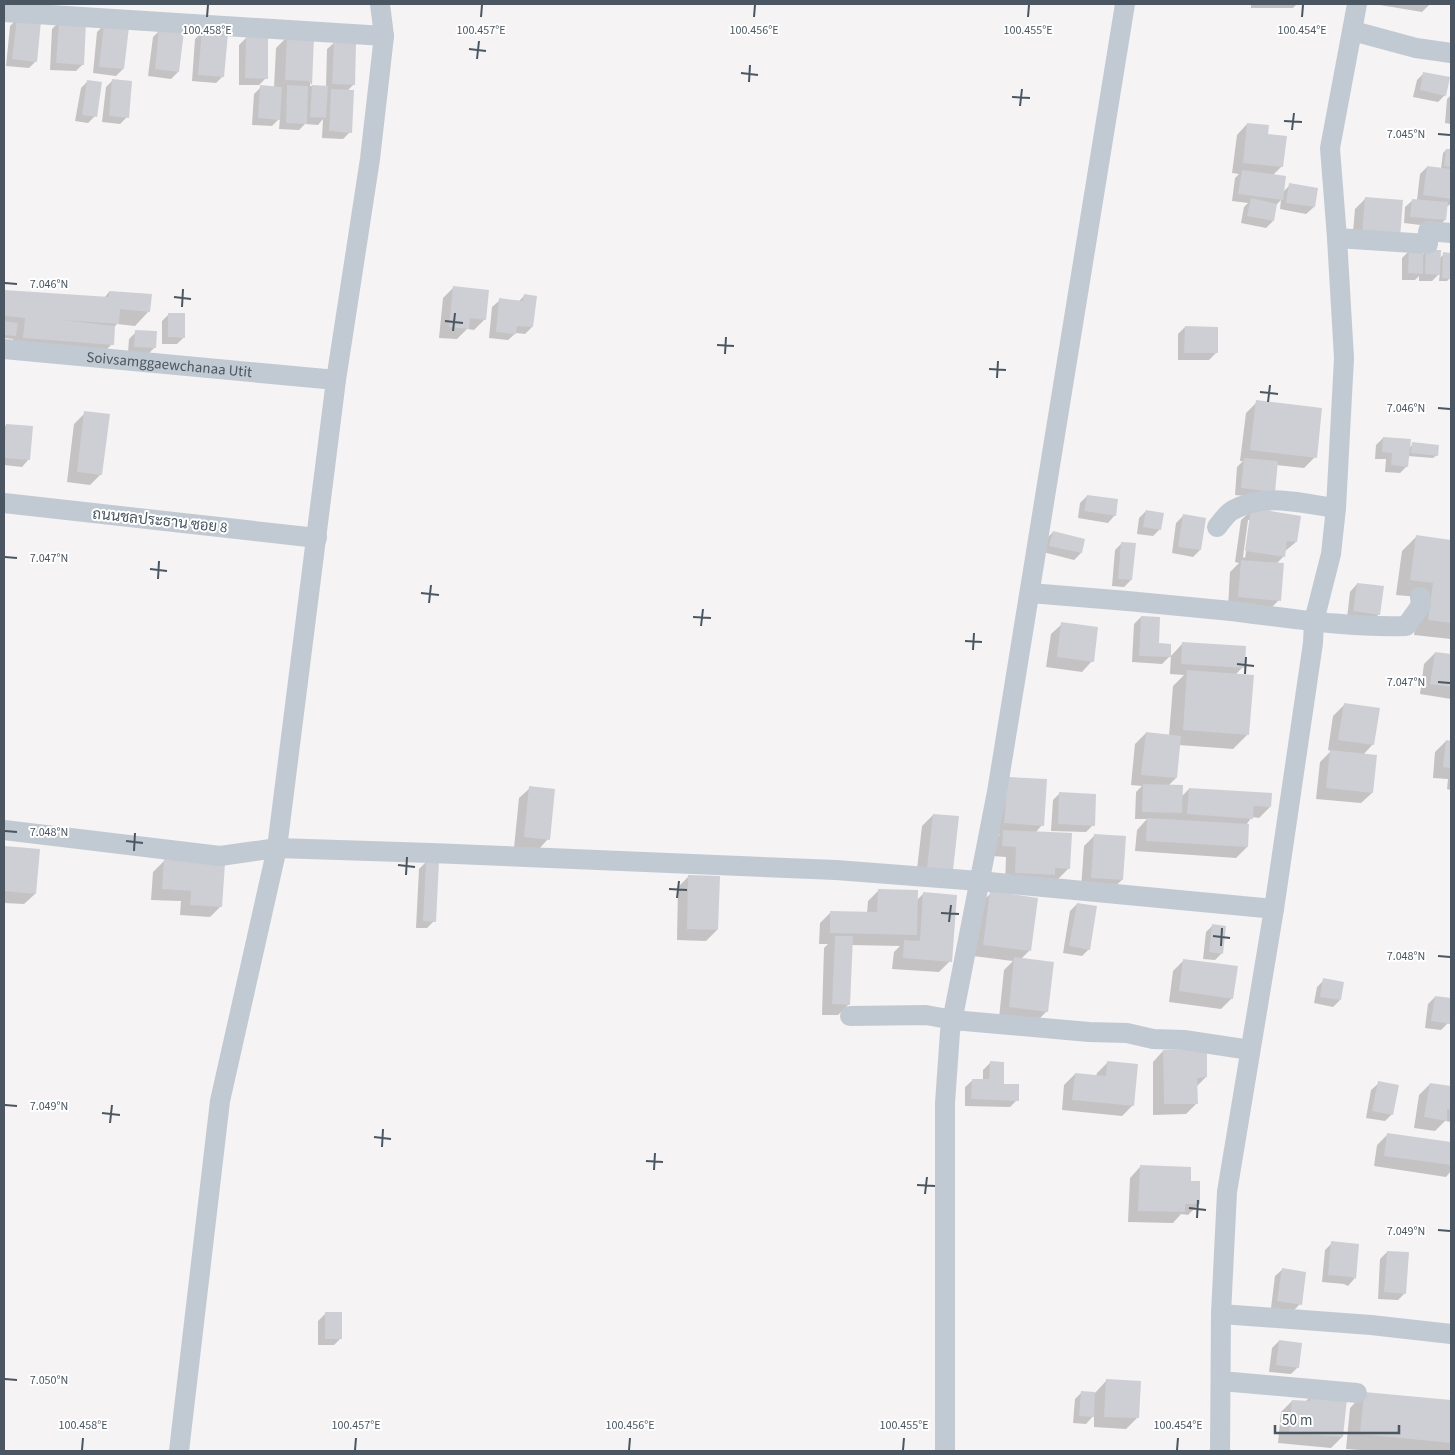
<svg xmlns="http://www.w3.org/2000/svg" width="1455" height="1455" font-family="'Source Sans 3',Sarabun,sans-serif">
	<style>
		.shadow { fill: #0003; fill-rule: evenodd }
		.building { fill: #cdcfd5 }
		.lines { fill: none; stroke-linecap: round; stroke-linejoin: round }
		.minor { stroke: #c1cad2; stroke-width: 20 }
		.ticks { fill: none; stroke: #4a5661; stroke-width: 2 }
		.labels { text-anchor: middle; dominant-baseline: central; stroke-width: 4; stroke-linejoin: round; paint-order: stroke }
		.street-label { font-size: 15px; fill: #4a5661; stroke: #fff }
		.ticks-label { font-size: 12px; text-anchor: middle; fill: #4a5661; stroke: #fff; stroke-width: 4; stroke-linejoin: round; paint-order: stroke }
	</style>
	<rect width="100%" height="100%" fill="#f5f3f3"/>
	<path class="shadow" d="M 1251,4 L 1297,4 L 1293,8 L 1251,8 Z
		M 1380,4 L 1430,4 L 1422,12 L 1380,5 Z
		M 17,19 L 36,61 L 29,68 L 6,66 L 10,26 Z
		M 59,22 L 83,64 L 76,71 L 50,70 L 52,29 Z
		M 104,25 L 123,69 L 116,76 L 93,73 L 97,32 Z
		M 160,30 L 178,72 L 171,79 L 148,76 L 153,37 Z
		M 202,32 L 223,76 L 216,83 L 192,81 L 195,39 Z
		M 287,37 L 313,38 L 310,86 L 326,87 L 327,49 L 335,42 L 354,84 L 347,91 L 350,132 L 343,139 L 322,138 L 323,119 L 318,125 L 305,124 L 299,130 L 279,129 L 280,118 L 272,126 L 252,125 L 254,94 L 261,87 L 274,88 L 276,48 Z
		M 246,38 L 266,78 L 259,85 L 239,85 L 239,45 Z
		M 1424,73 L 1445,95 L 1438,102 L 1413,97 L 1417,80 Z
		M 113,80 L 127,117 L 120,124 L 102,122 L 106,87 Z
		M 88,81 L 95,116 L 88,123 L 75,121 L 81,88 Z
		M 1451,95 L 1451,124 L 1445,123 L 1447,99 Z
		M 1247,124 L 1266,136 L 1282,166 L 1273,175 L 1283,192 L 1290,185 L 1314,207 L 1306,214 L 1280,209 L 1281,200 L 1276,205 L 1273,221 L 1266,228 L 1241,223 L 1244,207 L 1248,203 L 1232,201 L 1235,178 L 1239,174 L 1232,173 L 1237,135 Z
		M 1446,150 L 1451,151 L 1451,203 L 1448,206 L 1446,206 L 1445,220 L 1437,227 L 1404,223 L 1405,207 L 1413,200 L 1417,200 L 1420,174 L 1427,167 L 1441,169 L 1443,153 Z
		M 1366,198 L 1402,201 L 1352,244 L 1355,209 Z
		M 1409,251 L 1422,256 L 1426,251 L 1440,258 L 1444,254 L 1451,254 L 1450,278 L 1447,281 L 1439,281 L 1440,273 L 1432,281 L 1419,281 L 1419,276 L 1415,280 L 1402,280 L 1402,258 Z
		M 454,287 L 485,319 L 474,330 L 467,329 L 457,339 L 439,338 L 443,298 Z
		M 4,291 L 104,298 L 109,292 L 149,311 L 135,326 L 117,324 L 114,327 L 112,344 L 101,355 L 13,348 L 13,339 L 4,338 Z
		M 524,296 L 532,327 L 525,334 L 516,333 L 508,340 L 489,338 L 492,307 L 500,300 L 519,301 Z
		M 169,314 L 184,337 L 177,344 L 162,344 L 162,321 Z
		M 1185,327 L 1216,353 L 1209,360 L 1178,360 L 1178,334 Z
		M 136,332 L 155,347 L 148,354 L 128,353 L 129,339 Z
		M 1257,402 L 1315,457 L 1304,468 L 1276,465 L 1267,498 L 1235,495 L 1237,467 L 1243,461 L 1240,461 L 1246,413 Z
		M 85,413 L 101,474 L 90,485 L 67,482 L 74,424 Z
		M 6,425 L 29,459 L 22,467 L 4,465 L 4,428 Z
		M 1383,438 L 1409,448 L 1413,444 L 1437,455 L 1433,458 L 1408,456 L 1407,466 L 1400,473 L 1385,472 L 1386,459 L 1375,459 L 1376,445 Z
		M 1087,496 L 1115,515 L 1108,523 L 1078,518 L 1080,503 Z
		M 1252,510 L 1296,542 L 1284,552 L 1283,557 L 1276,564 L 1279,600 L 1268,611 L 1228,608 L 1230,572 L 1239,563 L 1235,562 L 1241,520 ZM 1248,520 L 1251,520 L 1245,558 L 1243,557 Z
		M 1146,511 L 1160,529 L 1153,536 L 1137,534 L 1139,518 Z
		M 1183,516 L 1200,550 L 1193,557 L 1172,553 L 1176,523 Z
		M 1053,532 L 1084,540 L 1081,553 L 1074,560 L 1043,552 L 1046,539 Z
		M 1416,537 L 1451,541 L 1451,639 L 1414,635 L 1419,597 L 1396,595 L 1402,551 Z
		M 1122,543 L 1131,580 L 1124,587 L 1112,586 L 1115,550 Z
		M 1357,584 L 1379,614 L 1372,621 L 1347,618 L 1350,592 Z
		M 1141,617 L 1158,644 L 1170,657 L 1182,644 L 1243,667 L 1235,675 L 1248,734 L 1233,749 L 1179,745 L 1176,778 L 1168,786 L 1181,797 L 1189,789 L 1270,807 L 1259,818 L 1252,817 L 1246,825 L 1247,847 L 1236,858 L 1135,851 L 1137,830 L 1147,819 L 1135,819 L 1136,792 L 1142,786 L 1131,785 L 1135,744 L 1146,733 L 1169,736 L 1173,686 L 1184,675 L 1170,674 L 1171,655 L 1162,664 L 1132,662 L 1134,624 Z
		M 1062,624 L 1092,661 L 1082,672 L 1046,667 L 1051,634 Z
		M 1435,653 L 1451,656 L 1451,699 L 1420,694 L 1424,664 Z
		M 1344,705 L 1373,744 L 1363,755 L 1372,793 L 1361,803 L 1316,799 L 1320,762 L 1331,751 L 1328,750 L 1333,716 Z
		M 1446,741 L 1451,742 L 1451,790 L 1447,789 L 1448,779 L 1433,778 L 1435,752 Z
		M 530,788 L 548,839 L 538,850 L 514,848 L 519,798 Z
		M 997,789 L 1042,825 L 1035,833 L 1069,868 L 1058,879 L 1005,883 L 1006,857 L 992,856 L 992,842 L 1000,834 L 994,834 Z
		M 1060,793 L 1093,825 L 1086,832 L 1051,831 L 1053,800 Z
		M 933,815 L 952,870 L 916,878 L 922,826 Z
		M 1095,835 L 1122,880 L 1111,890 L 1081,889 L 1084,846 Z
		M 4,847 L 39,850 L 35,894 L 24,904 L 4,903 Z
		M 164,861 L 221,906 L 210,917 L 180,915 L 181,901 L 151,900 L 153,872 Z
		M 427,861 L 434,921 L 427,928 L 416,928 L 419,869 Z
		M 689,876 L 717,930 L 706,941 L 677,940 L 678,887 Z
		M 879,890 L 916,901 L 924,893 L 950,961 L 939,972 L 892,969 L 894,952 L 900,946 L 851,945 L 849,1004 L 838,1015 L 822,1015 L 824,948 L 828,944 L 819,944 L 820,923 L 831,912 L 867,913 L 868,901 Z
		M 991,893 L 1036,899 L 1029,951 L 1021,959 L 1047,1011 L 1036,1022 L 999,1018 L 1004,970 L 1013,961 L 973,956 L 980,904 Z
		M 1077,904 L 1089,949 L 1082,956 L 1063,953 L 1070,911 Z
		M 1213,925 L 1222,953 L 1215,960 L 1203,959 L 1206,932 Z
		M 1184,960 L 1232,998 L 1221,1009 L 1169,1002 L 1173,971 Z
		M 1324,980 L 1340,1000 L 1333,1007 L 1314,1003 L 1317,987 Z
		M 1435,997 L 1451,1000 L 1448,1023 L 1441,1030 L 1425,1028 L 1428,1004 Z
		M 1163,1051 L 1206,1077 L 1196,1087 L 1197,1103 L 1186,1114 L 1153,1115 L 1153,1062 Z
		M 1108,1062 L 1133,1105 L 1122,1116 L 1062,1110 L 1064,1085 L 1075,1074 L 1096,1076 L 1097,1073 Z
		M 990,1063 L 1002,1085 L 1017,1100 L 1010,1107 L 965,1106 L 965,1087 L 973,1080 L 983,1080 L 983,1070 Z
		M 1379,1083 L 1392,1114 L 1385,1121 L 1366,1118 L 1371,1090 Z
		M 1430,1084 L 1451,1087 L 1451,1122 L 1445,1121 L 1435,1131 L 1414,1128 L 1419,1095 Z
		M 1388,1134 L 1451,1143 L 1451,1171 L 1446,1177 L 1374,1166 L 1377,1145 Z
		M 1140,1167 L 1190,1182 L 1199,1204 L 1188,1215 L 1181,1214 L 1173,1223 L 1128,1222 L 1130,1178 Z
		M 1332,1243 L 1358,1245 L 1354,1279 L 1348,1286 L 1344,1284 L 1322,1282 L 1325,1250 Z
		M 1387,1252 L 1405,1293 L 1398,1300 L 1378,1299 L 1380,1259 Z
		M 1283,1269 L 1300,1304 L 1293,1311 L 1271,1308 L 1275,1276 Z
		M 325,1314 L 341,1338 L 334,1345 L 318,1345 L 318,1321 Z
		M 1279,1341 L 1298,1367 L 1291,1374 L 1269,1372 L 1272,1348 Z
		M 1106,1381 L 1137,1418 L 1126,1429 L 1094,1427 L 1094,1415 L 1086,1424 L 1073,1423 L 1075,1399 L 1082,1392 L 1095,1393 Z
		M 1364,1393 L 1451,1401 L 1451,1451 L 1373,1451 L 1346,1449 L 1350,1408 Z
		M 1311,1396 L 1342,1437 L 1331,1448 L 1278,1443 L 1281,1412 L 1292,1401 L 1305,1402 Z"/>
	<path class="building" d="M 17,18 L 41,21 L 37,62 L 12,59 Z
		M 59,21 L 86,22 L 84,65 L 56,63 Z
		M 104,24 L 129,27 L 124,69 L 99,67 Z
		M 159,28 L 184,31 L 179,72 L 155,69 Z
		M 202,30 L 228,33 L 224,77 L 198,75 Z
		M 287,35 L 314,37 L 312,85 L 308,81 L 285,80 Z
		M 246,37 L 268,37 L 268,79 L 245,78 Z
		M 334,41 L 356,42 L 355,85 L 332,84 Z
		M 1423,72 L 1450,77 L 1446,96 L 1420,90 Z
		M 112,79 L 132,81 L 129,118 L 109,116 Z
		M 87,80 L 102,82 L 97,117 L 82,115 Z
		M 260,85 L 282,87 L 280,120 L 258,118 Z
		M 287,85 L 308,86 L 307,124 L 286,123 Z
		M 312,85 L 328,86 L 326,118 L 310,117 Z
		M 331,89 L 354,90 L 352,133 L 329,131 Z
		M 1247,123 L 1269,125 L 1268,134 L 1287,136 L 1283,167 L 1243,163 Z
		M 1446,149 L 1451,149 L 1451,167 L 1444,166 Z
		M 1427,166 L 1451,169 L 1451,199 L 1423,195 Z
		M 1242,170 L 1286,176 L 1283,200 L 1238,194 Z
		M 1289,183 L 1318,188 L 1315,207 L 1286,203 Z
		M 1365,197 L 1403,200 L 1400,238 L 1362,234 Z
		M 1251,198 L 1277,204 L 1274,221 L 1247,216 Z
		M 1412,199 L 1448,202 L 1446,220 L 1410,217 Z
		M 1409,250 L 1423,250 L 1423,274 L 1408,273 Z
		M 1426,250 L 1441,250 L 1440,275 L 1425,274 Z
		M 1443,252 L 1451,253 L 1451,279 L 1442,278 Z
		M 453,286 L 489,290 L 486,320 L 470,318 L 469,329 L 449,327 Z
		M 4,290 L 109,297 L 109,291 L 152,294 L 150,312 L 120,309 L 119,324 L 62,320 L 115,326 L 114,345 L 23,338 L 25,318 L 4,316 Z
		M 524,294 L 537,296 L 533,327 L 517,326 L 516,334 L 496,332 L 499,298 L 523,301 Z
		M 168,313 L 185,313 L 185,338 L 168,337 Z
		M 4,321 L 18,323 L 16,336 L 4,335 Z
		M 1185,326 L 1218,327 L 1218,353 L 1184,353 Z
		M 135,330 L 157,331 L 156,348 L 134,347 Z
		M 1256,400 L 1322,408 L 1317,458 L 1250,450 Z
		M 84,411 L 110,414 L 102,475 L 77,472 Z
		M 6,424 L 33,426 L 30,460 L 4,458 Z
		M 1383,437 L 1411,439 L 1408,467 L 1391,465 L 1392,453 L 1382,452 Z
		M 1412,442 L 1439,445 L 1438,456 L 1411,453 Z
		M 1244,458 L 1278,461 L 1275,492 L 1241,488 Z
		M 1087,495 L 1118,499 L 1116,516 L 1084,511 Z
		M 1251,508 L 1301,516 L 1297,542 L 1287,541 L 1285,557 L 1245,551 Z
		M 1146,510 L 1164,513 L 1161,530 L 1143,527 Z
		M 1183,514 L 1206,518 L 1201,550 L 1178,547 Z
		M 1053,531 L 1085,539 L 1082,553 L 1049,546 Z
		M 1416,535 L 1451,540 L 1451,623 L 1428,620 L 1433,583 L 1410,580 Z
		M 1121,542 L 1136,543 L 1132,580 L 1118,579 Z
		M 1241,560 L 1284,563 L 1281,601 L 1238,597 Z
		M 1357,583 L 1384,586 L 1380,615 L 1353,611 Z
		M 1141,616 L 1160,617 L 1159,643 L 1171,644 L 1171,657 L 1139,656 Z
		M 1061,622 L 1098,627 L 1094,662 L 1057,657 Z
		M 1182,642 L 1246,646 L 1245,668 L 1181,664 Z
		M 1435,652 L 1451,654 L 1451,687 L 1430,684 Z
		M 1187,670 L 1254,675 L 1249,735 L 1183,730 Z
		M 1344,703 L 1380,708 L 1374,745 L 1338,740 Z
		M 1146,732 L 1181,736 L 1177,778 L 1141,775 Z
		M 1446,740 L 1451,741 L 1451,768 L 1443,767 Z
		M 1330,750 L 1377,755 L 1373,793 L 1326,788 Z
		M 1008,777 L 1047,779 L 1044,826 L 1004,823 Z
		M 1143,784 L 1183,785 L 1182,813 L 1142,812 Z
		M 529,786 L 555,789 L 550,840 L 524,837 Z
		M 1189,788 L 1272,793 L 1271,807 L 1254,806 L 1253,819 L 1187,814 Z
		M 1059,792 L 1096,794 L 1095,826 L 1058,824 Z
		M 933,814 L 959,816 L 953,870 L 927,868 Z
		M 1147,818 L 1249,824 L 1248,847 L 1146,841 Z
		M 1003,830 L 1072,833 L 1070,869 L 1055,868 L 1055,875 L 1015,873 L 1016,847 L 1002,846 Z
		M 1094,834 L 1126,836 L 1123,880 L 1091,878 Z
		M 4,846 L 40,849 L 36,894 L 4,891 Z
		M 164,859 L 225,863 L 222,907 L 190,905 L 191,891 L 162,889 Z
		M 426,860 L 439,861 L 436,922 L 423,921 Z
		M 688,875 L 720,876 L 718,930 L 687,929 Z
		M 878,889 L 918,890 L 917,935 L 830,933 L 830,911 L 877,912 Z
		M 990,891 L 1038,898 L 1031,951 L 983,945 Z
		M 923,892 L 957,895 L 952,962 L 903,958 L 904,940 L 920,941 Z
		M 1077,903 L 1097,906 L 1090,950 L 1069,946 Z
		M 1212,924 L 1226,926 L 1223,954 L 1209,952 Z
		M 835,936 L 853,936 L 850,1005 L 832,1004 Z
		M 1014,957 L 1054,962 L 1048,1012 L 1009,1007 Z
		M 1183,959 L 1238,966 L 1233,999 L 1179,991 Z
		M 1323,978 L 1344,982 L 1341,1000 L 1320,997 Z
		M 1435,996 L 1451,998 L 1450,1024 L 1431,1021 Z
		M 1207,1049 L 1207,1077 L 1197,1078 L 1198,1104 L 1164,1104 L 1163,1050 Z
		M 990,1061 L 1004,1062 L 1004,1084 L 1019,1084 L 1019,1101 L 971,1099 L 972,1079 L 989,1079 Z
		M 1107,1061 L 1138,1064 L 1134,1106 L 1072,1100 L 1075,1073 L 1106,1076 Z
		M 1378,1081 L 1399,1085 L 1393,1115 L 1372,1111 Z
		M 1430,1083 L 1451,1086 L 1451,1110 L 1447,1109 L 1447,1121 L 1424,1117 Z
		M 1387,1133 L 1451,1142 L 1451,1165 L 1384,1156 Z
		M 1140,1165 L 1191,1167 L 1191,1181 L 1200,1181 L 1200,1204 L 1185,1204 L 1185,1212 L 1138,1211 Z
		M 1331,1241 L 1359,1244 L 1356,1279 L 1351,1277 L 1328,1275 Z
		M 1387,1251 L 1409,1252 L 1406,1294 L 1384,1292 Z
		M 1282,1268 L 1306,1272 L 1302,1305 L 1277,1301 Z
		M 325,1312 L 342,1312 L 342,1339 L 325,1339 Z
		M 1279,1340 L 1302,1343 L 1299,1368 L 1276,1365 Z
		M 1106,1379 L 1141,1381 L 1139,1418 L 1104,1417 Z
		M 1081,1391 L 1095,1392 L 1094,1417 L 1079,1416 Z
		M 1364,1392 L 1451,1400 L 1451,1443 L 1360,1434 Z
		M 1310,1395 L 1347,1398 L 1343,1437 L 1289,1433 L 1292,1400 L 1310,1401 Z"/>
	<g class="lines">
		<g class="minor">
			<path d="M 4,12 L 384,36"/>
			<path d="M 1353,31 L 1416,48 L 1451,53"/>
			<path d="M 1337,238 L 1428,244 L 1428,231 L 1451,233"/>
			<path id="s1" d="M 4,349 L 336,380"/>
			<path d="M 4,503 L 317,538"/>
			<path d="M 1217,527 C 1222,521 1227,513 1233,510 C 1264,492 1303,504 1336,508"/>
			<path d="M 1030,593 C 1097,598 1164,604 1231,611 C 1289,618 1348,628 1406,626 L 1421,605 L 1420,597"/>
			<path d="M 4,830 L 220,856 L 277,848 L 431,853 L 836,870 L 979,881 L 1274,909"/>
			<path d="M 850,1016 L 926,1015 L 953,1020 L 1089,1032 L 1127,1033 L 1153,1039 L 1184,1040 L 1250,1050"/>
			<path d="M 1221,1314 L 1371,1325 L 1451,1334"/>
			<path d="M 1221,1381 L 1357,1393"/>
			<path d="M 179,1451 L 220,1101 L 277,848 L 336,380 L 370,159 L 384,36 L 380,4"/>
			<path d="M 945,1451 L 945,1103 L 950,1032 L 997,792 L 1125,4"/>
			<path d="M 1220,1451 L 1221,1314 L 1227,1192 L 1274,909 L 1313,643 L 1314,621 L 1331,554 L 1336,508 L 1344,358 L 1337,238 L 1330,148 L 1357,4"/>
		</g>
	</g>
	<path class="ticks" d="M 207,17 L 208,5M 481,17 L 482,5M 754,17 L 755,5M 1028,17 L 1029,5M 1302,17 L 1303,5M 469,49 L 486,51M 477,59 L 479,41M 741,73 L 758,75M 749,82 L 750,65M 1012,97 L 1030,98M 1020,106 L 1022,89M 1284,121 L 1302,122M 1292,130 L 1294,113M 1438,134 L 1450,135M 5,283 L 17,284M 174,297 L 191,299M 182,307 L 183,289M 445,321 L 463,323M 453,331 L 455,313M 717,345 L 734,346M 725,354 L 726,337M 989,369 L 1006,370M 997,378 L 998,361M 1260,392 L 1278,394M 1268,402 L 1270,385M 1438,408 L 1450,409M 5,557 L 17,558M 150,569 L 167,571M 158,579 L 159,561M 421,593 L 439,595M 429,603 L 431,585M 693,617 L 711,618M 701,626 L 703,609M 965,641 L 982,642M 973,650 L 974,633M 1237,664 L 1254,666M 1245,674 L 1246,657M 1438,682 L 1450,683M 5,831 L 17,832M 126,841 L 143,843M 134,851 L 135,833M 398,865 L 415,867M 406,875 L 407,857M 669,889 L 687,890M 677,898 L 679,881M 941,913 L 959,914M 949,922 L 951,905M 1213,936 L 1230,938M 1221,946 L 1222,928M 1438,956 L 1450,957M 5,1105 L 17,1106M 102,1113 L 120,1115M 110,1123 L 112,1105M 374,1137 L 391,1139M 382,1147 L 383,1129M 646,1161 L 663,1162M 654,1170 L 655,1153M 917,1185 L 935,1186M 925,1194 L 927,1177M 1189,1208 L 1206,1210M 1197,1218 L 1198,1200M 1438,1230 L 1450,1231M 5,1379 L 17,1380M 82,1450 L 83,1438M 355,1450 L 356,1438M 629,1450 L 630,1438M 903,1450 L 904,1438M 1177,1450 L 1178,1438"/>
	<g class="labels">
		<g class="street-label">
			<text stroke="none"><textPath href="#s1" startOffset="166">Soivsamggaewchanaa Utit</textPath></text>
			<text transform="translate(160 521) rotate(6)">ถนนชลประธาน ซอย 8</text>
		</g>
	</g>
	<g class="ticks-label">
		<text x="207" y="34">100.458°E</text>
		<text x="481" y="34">100.457°E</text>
		<text x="754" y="34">100.456°E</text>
		<text x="1028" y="34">100.455°E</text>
		<text x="1302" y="34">100.454°E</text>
		<text x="1406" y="138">7.045°N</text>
		<text x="49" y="288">7.046°N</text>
		<text x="1406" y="412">7.046°N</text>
		<text x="49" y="562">7.047°N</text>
		<text x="1406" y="686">7.047°N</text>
		<text x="49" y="836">7.048°N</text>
		<text x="1406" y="960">7.048°N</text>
		<text x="49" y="1110">7.049°N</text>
		<text x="1406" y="1235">7.049°N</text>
		<text x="49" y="1384">7.050°N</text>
		<text x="83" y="1429">100.458°E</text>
		<text x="356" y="1429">100.457°E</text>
		<text x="630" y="1429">100.456°E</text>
		<text x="904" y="1429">100.455°E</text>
		<text x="1178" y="1429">100.454°E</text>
	</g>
	<rect width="1455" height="1455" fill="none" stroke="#4a5661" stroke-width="10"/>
	<path d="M1275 1425v8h124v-8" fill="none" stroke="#4a5661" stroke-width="2.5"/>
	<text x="1282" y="1425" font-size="15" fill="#4a5661" stroke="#ffffff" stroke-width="4" paint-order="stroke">50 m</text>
</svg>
